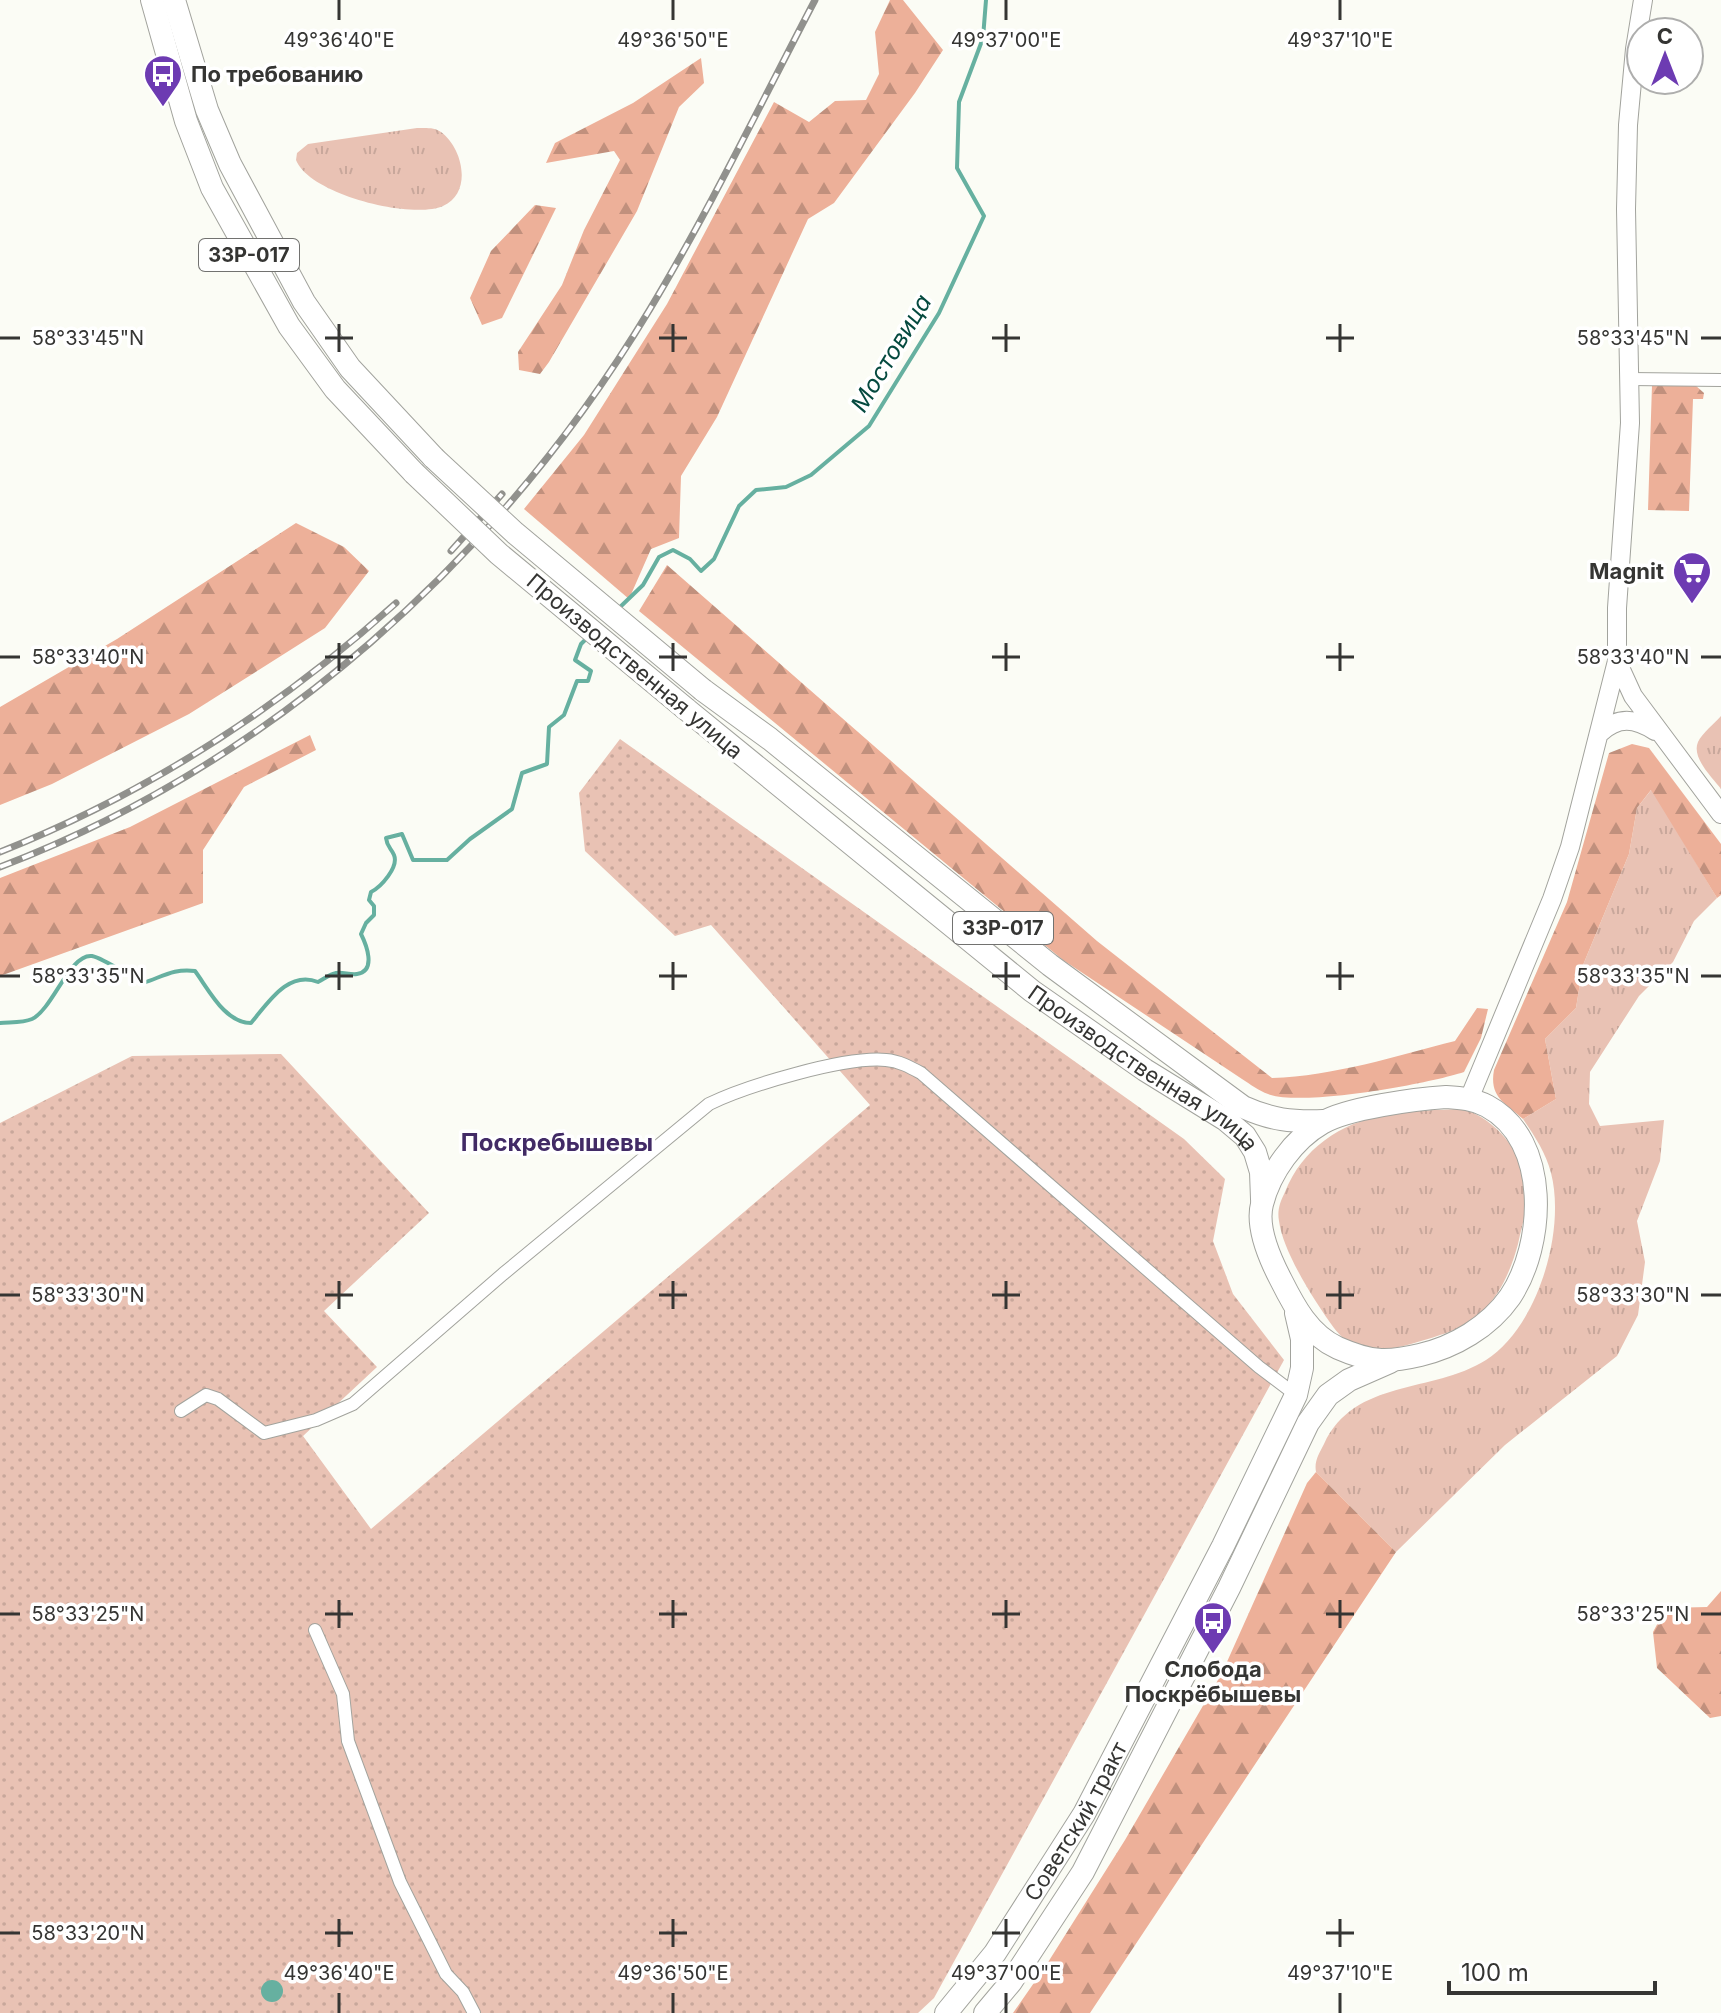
<svg xmlns="http://www.w3.org/2000/svg" width="1721" height="2013" font-family="Inter,sans-serif">
	<style>
		.grass { fill: url(#grass-tufts) }
		.forest { fill: url(#forest-firs) }
		.garden { fill: url(#garden-dots) }
		.water { fill: #66b0a0 }
		.lines { fill: none; stroke-linecap: round; stroke-linejoin: round }
		.stream { stroke: #66b0a0; stroke-width: 4 }
		.minor-casing { stroke: #a2a39d; stroke-width: 14 }
		.secondary-casing { stroke: #a2a39d; stroke-width: 20 }
		.trunk-casing { stroke: #a2a39d; stroke-width: 24 }
		.minor { stroke: #fff; stroke-width: 12 }
		.secondary { stroke: #fff; stroke-width: 18 }
		.trunk { stroke: #fff; stroke-width: 22 }
		.rail-casing { stroke: #91918d; stroke-width: 7 }
		.rail { stroke: #fff; stroke-width: 4; stroke-dasharray: 12; stroke-linecap: butt }
		.trunk-bridge-casing { stroke: #a2a39d; stroke-width: 24; stroke-linecap: butt }
		.trunk-bridge { stroke: #fff; stroke-width: 22 }
		.ticks { fill: none; stroke: #353533; stroke-width: 3 }
		.labels { text-anchor: middle; dominant-baseline: central; stroke-width: 7; stroke-linejoin: round; paint-order: stroke }
		.shield { fill: #fff; stroke: #727270; stroke-width: 2 }
		.shield-label { font-size: 20px; font-weight: bold; fill: #353533 }
		.poi-label { font-size: 22px; font-weight: bold; fill: #353533; stroke: #fff; text-anchor: start }
		.street-label { font-size: 22px; fill: #353533; stroke: #fff }
		.water-label { font-size: 24px; font-style: italic; fill: #054a3f; stroke: #fff }
		.neighbourhood-label { font-size: 24px; font-weight: bold; fill: #422b66; stroke: #fff }
		.ticks-label { font-size: 20px; text-anchor: middle; fill: #353533; stroke: #fff; stroke-width: 7; stroke-linejoin: round; paint-order: stroke }
	</style>
	<defs>
		<pattern id="grass-tufts" width="24" height="20" patternUnits="userSpaceOnUse" patternTransform="scale(2)"><rect width="24" height="20" fill="#e9c2b4"/><path d="M3 7l-1-3M5 7V3M7 7l1-3M15 17l-1-3M17 17v-4M19 17l1-3" fill="none" stroke="#c8a79b"/></pattern>
		<pattern id="forest-firs" width="22" height="20" patternUnits="userSpaceOnUse" patternTransform="scale(2)"><rect width="22" height="20" fill="#edb099"/><path d="M5 1l3.5 6h-7zM16 11l3.5 6h-7z" fill="#c1907d"/></pattern>
		<pattern id="garden-dots" width="8" height="8" patternUnits="userSpaceOnUse" patternTransform="scale(2)"><rect width="8" height="8" fill="#e9c2b4"/><path d="M2 2h.1M6 6h.1" fill="none" stroke="#c8a79b" stroke-width="1.8" stroke-linecap="round"/></pattern>
	</defs>
	<rect width="100%" height="100%" fill="#fbfcf5"/>
	<path class="grass" d="M 417,128 C 425,128 435,127 441,132 C 463,148 473,193 443,206 C 411,220 309,194 296,160 L 297,153 L 308,144 Z
		M 1721,716 L 1721,789 C 1713,778 1691,758 1698,742 C 1702,733 1715,723 1721,716 Z
		M 1652,789 L 1717,898 L 1694,921 L 1673,962 L 1639,996 L 1590,1072 L 1589,1104 L 1600,1126 L 1664,1120 L 1660,1161 L 1637,1221 L 1645,1262 L 1638,1315 L 1617,1356 L 1505,1445 L 1396,1552 L 1316,1472 C 1314,1461 1319,1454 1324,1444 C 1355,1378 1432,1394 1486,1360 C 1538,1327 1566,1230 1551,1173 C 1546,1153 1534,1135 1523,1119 L 1556,1099 L 1545,1039 L 1576,1008 L 1583,965 L 1629,854 L 1637,808 Z
		M 1464,1109 C 1500,1122 1526,1156 1527,1196 C 1527,1211 1521,1229 1518,1244 C 1511,1270 1499,1299 1477,1316 C 1458,1332 1433,1337 1411,1344 C 1384,1352 1352,1353 1334,1328 C 1315,1302 1283,1252 1279,1221 C 1277,1210 1280,1202 1285,1192 C 1302,1149 1340,1123 1385,1115 C 1411,1110 1438,1110 1464,1109 Z"/>
	<path class="forest" d="M 890,0 L 903,0 L 943,50 L 915,93 L 834,203 L 808,219 L 717,417 L 681,476 L 679,538 L 651,549 L 629,599 L 524,509 L 584,435 L 667,304 L 774,102 L 809,122 L 835,101 L 866,100 L 879,74 L 875,32 Z
		M 701,58 L 704,83 L 679,107 L 637,211 L 549,362 L 540,374 L 519,370 L 518,352 L 562,285 L 584,230 L 620,160 L 614,151 L 546,163 L 555,143 L 633,103 Z
		M 535,205 L 556,208 L 502,318 L 482,325 L 470,298 L 491,251 Z
		M 1652,385 L 1695,385 L 1704,393 L 1703,399 L 1693,399 L 1689,511 L 1648,510 Z
		M 296,523 L 344,547 L 369,571 L 325,628 L 189,714 L 52,784 L 0,805 L 0,707 L 117,639 Z
		M 667,565 L 1097,941 L 1272,1078 C 1334,1076 1396,1056 1455,1041 L 1477,1008 L 1488,1009 L 1481,1038 L 1464,1072 C 1428,1084 1301,1107 1268,1094 C 1259,1091 1250,1084 1242,1079 L 1063,960 L 639,611 Z
		M 310,735 L 316,750 L 244,787 L 203,850 L 203,903 L 0,976 L 0,878 L 130,827 Z
		M 1632,744 L 1649,748 L 1721,844 L 1721,895 L 1717,898 L 1651,790 L 1637,808 L 1629,854 L 1583,965 L 1576,1008 L 1545,1039 L 1556,1099 L 1523,1119 C 1505,1103 1489,1097 1494,1070 L 1567,902 L 1609,753 Z
		M 1316,1472 L 1396,1552 L 1090,2013 L 1013,2013 L 1045,1967 L 1125,1840 L 1222,1673 L 1307,1483 Z
		M 1721,1591 L 1721,1716 L 1710,1718 L 1657,1668 L 1653,1632 L 1666,1608 L 1707,1607 Z"/>
	<path class="garden" d="M 620,739 L 1184,1139 L 1225,1179 L 1213,1241 L 1233,1294 L 1284,1360 L 934,1998 L 918,2013 L 0,2013 L 0,1123 L 132,1056 L 281,1054 L 429,1213 L 324,1311 L 377,1367 L 303,1436 L 371,1529 L 870,1105 L 711,925 L 675,936 L 585,851 L 579,793 Z"/>
	<path class="water" d="M261 1991a11 11 0 1 1 22 0a11 11 0 1 1-22 0Z"/>
	<g class="lines">
		<path class="stream" d="M 618,609 L 643,585 L 659,557 L 673,550 L 690,559 L 701,571 L 714,559 L 739,506 L 756,490 L 786,487 L 811,475 L 869,426 L 939,313 L 984,216 L 957,168 L 959,102 L 983,38 L 986,0
			M 0,1023 C 10,1022 23,1023 32,1019 C 53,1009 70,953 92,956 C 106,959 129,977 143,983 C 162,977 174,968 195,971 C 209,990 225,1023 251,1023 C 268,1003 288,970 318,982 C 324,979 330,974 336,973 C 343,972 350,975 357,974 C 377,971 366,944 361,934 L 366,923 L 374,915 L 374,906 L 369,900 L 371,892 C 381,887 399,867 394,855 C 391,848 387,847 386,838 L 402,834 L 413,860 L 447,860 L 470,839 L 512,809 L 522,773 L 547,764 L 549,727 L 564,715 L 577,681 L 588,681 L 591,671 L 575,660 L 581,644 L 588,637"/>
		<defs>
			<path id="minor" d="M 1630,379 L 1721,380
				M 181,1411 L 206,1395 L 218,1399 L 264,1433 L 316,1420 L 353,1404 L 503,1274 L 709,1104 C 746,1086 845,1056 886,1060 C 899,1061 910,1067 921,1073 L 1259,1367 L 1296,1395
				M 315,1630 L 343,1694 L 348,1741 L 400,1882 L 446,1974 L 463,1992 L 474,2013"/>
			<path id="secondary" d="M 1617,661 L 1633,696 L 1721,814
				M 1600,733 C 1618,716 1635,718 1655,731
				M 1469,1099 L 1552,899 L 1570,847 L 1617,661 L 1617,608 L 1630,423 L 1626,209 L 1628,125 L 1635,49 L 1643,0"/>
			<g id="trunk">
				<path d="M 152,0 L 186,121 L 212,188 L 289,326 L 335,389 L 414,473"/>
				<path d="M 174,0 L 207,110 L 230,164 L 304,302 L 350,368 L 434,458"/>
				<path d="M 703,690 L 770,739 L 1050,965 L 1243,1107 C 1272,1120 1291,1122 1323,1121"/>
				<path id="s1" d="M 686,709 L 1032,991 L 1145,1070 L 1226,1120 L 1245,1136 L 1255,1152 L 1261,1172 L 1262,1199"/>
				<path d="M 1446,1097 C 1461,1098 1474,1099 1487,1106 C 1551,1140 1545,1245 1510,1297 C 1489,1327 1454,1347 1420,1355 C 1386,1363 1370,1362 1338,1348 C 1309,1335 1294,1306 1281,1280 C 1270,1259 1256,1227 1262,1204 C 1270,1172 1294,1139 1322,1123 C 1347,1108 1416,1099 1446,1097 Z"/>
				<path id="s2" d="M 946,2013 L 995,1953 L 1084,1814 L 1223,1546 L 1296,1395 L 1302,1368 L 1302,1339 L 1296,1313"/>
				<path d="M 985,2013 L 1011,1982 L 1083,1872 L 1229,1588 L 1308,1423 L 1328,1395 L 1349,1380 L 1390,1362"/>
			</g>
		</defs>
		<use href="#minor" class="minor-casing"/>
		<use href="#secondary" class="secondary-casing"/>
		<use href="#trunk" class="trunk-casing"/>
		<use href="#minor" class="minor"/>
		<use href="#secondary" class="secondary"/>
		<use href="#trunk" class="trunk"/>
		<defs>
			<path id="rail" d="M 451,551 L 502,494
				M 0,852 C 146,794 279,708 396,603
				M 0,867 C 272,763 501,557 650,309 C 710,209 761,103 815,0"/>
		</defs>
		<use href="#rail" class="rail-casing"/>
		<use href="#rail" class="rail"/>
		<defs>
			<path id="trunk-bridge" d="M 434,458 L 515,533 L 703,690
				M 414,473 L 499,554 L 686,709"/>
		</defs>
		<use href="#trunk-bridge" class="trunk-bridge-casing"/>
		<use href="#trunk-bridge" class="trunk-bridge"/>
	</g>
	<path class="ticks" d="M 339,0 L 339,20M 673,0 L 673,20M 1006,0 L 1006,20M 1340,0 L 1340,20M 339,324 L 339,352M 673,324 L 673,352M 1006,324 L 1006,352M 1340,324 L 1340,352M 0,338 L 20,338M 325,338 L 353,338M 659,338 L 687,338M 992,338 L 1020,338M 1326,338 L 1354,338M 1701,338 L 1721,338M 339,643 L 339,671M 673,643 L 673,671M 1006,643 L 1006,671M 1340,643 L 1340,671M 0,657 L 20,657M 325,657 L 353,657M 659,657 L 687,657M 992,657 L 1020,657M 1326,657 L 1354,657M 1701,657 L 1721,657M 339,962 L 339,990M 673,962 L 673,990M 1006,962 L 1006,990M 1340,962 L 1340,990M 0,976 L 20,976M 325,976 L 353,976M 659,976 L 687,976M 992,976 L 1020,976M 1326,976 L 1354,976M 1701,976 L 1721,976M 339,1281 L 339,1309M 673,1281 L 673,1309M 1006,1281 L 1006,1309M 1340,1281 L 1340,1309M 0,1295 L 20,1295M 325,1295 L 353,1295M 659,1295 L 687,1295M 992,1295 L 1020,1295M 1326,1295 L 1354,1295M 1701,1295 L 1721,1295M 339,1600 L 339,1628M 673,1600 L 673,1628M 1006,1600 L 1006,1628M 1340,1600 L 1340,1628M 0,1614 L 20,1614M 325,1614 L 353,1614M 659,1614 L 687,1614M 992,1614 L 1020,1614M 1326,1614 L 1354,1614M 1701,1614 L 1721,1614M 339,1919 L 339,1947M 673,1919 L 673,1947M 1006,1919 L 1006,1947M 1340,1919 L 1340,1947M 0,1933 L 20,1933M 325,1933 L 353,1933M 659,1933 L 687,1933M 992,1933 L 1020,1933M 1326,1933 L 1354,1933M 339,1993 L 339,2013M 673,1993 L 673,2013M 1006,1993 L 1006,2013M 1340,1993 L 1340,2013"/>
	<defs>
		<symbol id="bus-pin" viewBox="-11 -11 22 30"><path d="M0 17L-7.5 6A9.5 9.5 0 1 1 7.5 6Z" fill="#6d3bb2" stroke="#fff"/><path d="M-5-6H5V4H4V6H2V4H-2V6H-4V4H-5ZM-3.5-4V0h7V-4ZM-3.5 1.2v1.5H-2V1.2ZM2 1.2v1.5H3.5V1.2Z" fill="#fff"/></symbol>
		<symbol id="supermarket-pin" viewBox="-11 -11 22 30"><path d="M0 17L-7.5 6A9.5 9.5 0 1 1 7.5 6Z" fill="#6d3bb2" stroke="#fff"/><path d="M-6-5.5h2.5l.6 2H6L4.5 2H-2.5L-4.4-4H-6ZM-1.5 3.2a1.3 1.3 0 1 0 .1 0ZM3 3.2a1.3 1.3 0 1 0 .1 0Z" fill="#fff"/></symbol>
	</defs>
	<g fill-rule="evenodd">
		<use href="#bus-pin" x="141" y="52" width="44" height="60"/>
		<use href="#supermarket-pin" x="1670" y="549" width="44" height="60"/>
		<use href="#bus-pin" x="1191" y="1599" width="44" height="60"/>
	</g>
	<g class="labels">
		<g class="shield">
			<rect x="199" y="239" width="100" height="32" rx="6"/>
			<rect x="953" y="912" width="100" height="32" rx="6"/>
		</g>
		<g class="shield-label">
			<text x="249" y="255">33Р-017</text>
			<text x="1003" y="928">33Р-017</text>
		</g>
		<g class="poi-label">
			<text x="191" y="74">По требованию</text>
			<text x="1664" y="571" text-anchor="end">Magnit</text>
			<text x="1213" y="1669" text-anchor="middle">Слобода<tspan x="1213" dy="25">Поскрёбышевы</tspan></text>
		</g>
		<g class="street-label">
			<text transform="translate(635 666) rotate(40)">Производственная улица</text>
			<text stroke="none"><textPath href="#s1" startOffset="582">Производственная улица</textPath></text>
			<text stroke="none"><textPath href="#s2" startOffset="232">Советский тракт</textPath></text>
		</g>
		<g class="water-label">
			<text transform="translate(891 353) rotate(-59)">Мостовица</text>
		</g>
		<g class="neighbourhood-label">
			<text x="557" y="1142">Поскребышевы</text>
		</g>
	</g>
	<g class="ticks-label">
		<text x="339" y="47">49°36'40"E</text>
		<text x="673" y="47">49°36'50"E</text>
		<text x="1006" y="47">49°37'00"E</text>
		<text x="1340" y="47">49°37'10"E</text>
		<text x="88" y="345">58°33'45"N</text>
		<text x="1633" y="345">58°33'45"N</text>
		<text x="88" y="664">58°33'40"N</text>
		<text x="1633" y="664">58°33'40"N</text>
		<text x="88" y="983">58°33'35"N</text>
		<text x="1633" y="983">58°33'35"N</text>
		<text x="88" y="1302">58°33'30"N</text>
		<text x="1633" y="1302">58°33'30"N</text>
		<text x="88" y="1621">58°33'25"N</text>
		<text x="1633" y="1621">58°33'25"N</text>
		<text x="88" y="1940">58°33'20"N</text>
		<text x="339" y="1980">49°36'40"E</text>
		<text x="673" y="1980">49°36'50"E</text>
		<text x="1006" y="1980">49°37'00"E</text>
		<text x="1340" y="1980">49°37'10"E</text>
	</g>
	<g transform="translate(1665 56)"><circle r="38" fill="#ffffff" stroke="#aeaead" stroke-width="2"/>
	<path d="M0-6L14 30L0 20L-14 30Z" fill="#6d3bb2"/>
	<text y="-12" font-size="22" font-weight="bold" text-anchor="middle" fill="#353533">С</text>
	</g>
	<path d="M1449 1981v12h206v-12" fill="none" stroke="#353533" stroke-width="4"/>
	<text x="1461" y="1981" font-size="24" fill="#353533" stroke="#ffffff" stroke-width="6" paint-order="stroke">100 m</text>
</svg>
